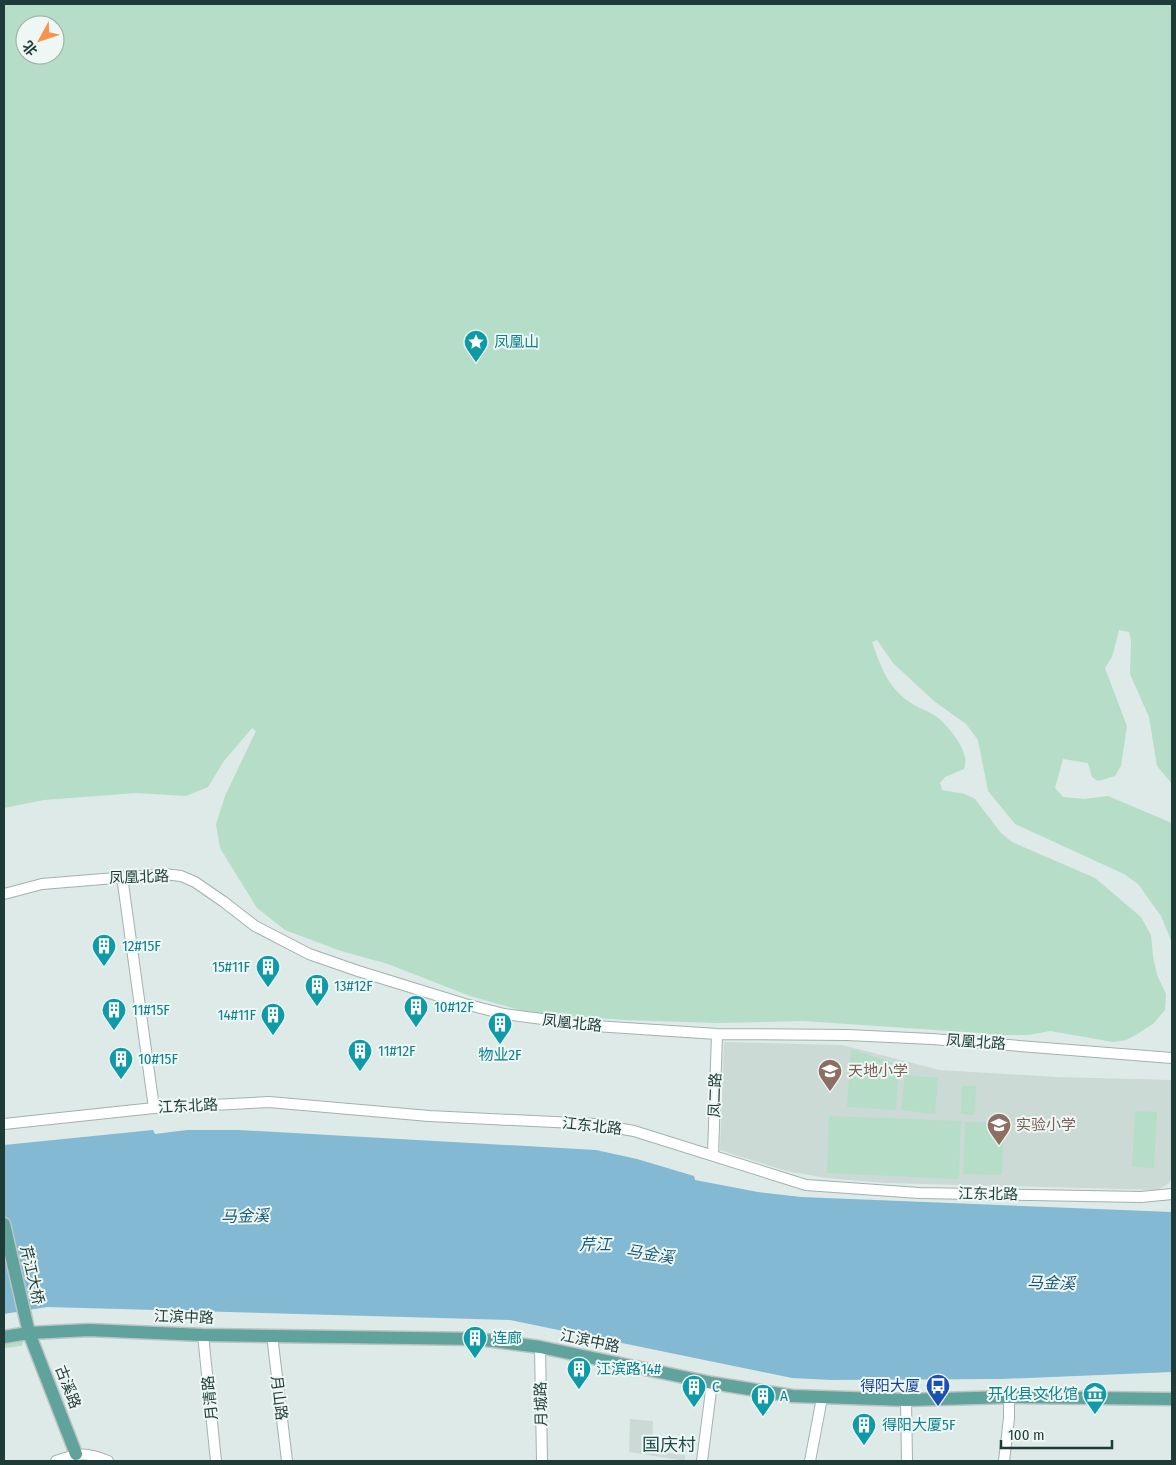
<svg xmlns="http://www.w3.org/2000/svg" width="1176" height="1465" font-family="'Fira Sans Condensed','Noto Sans SC',sans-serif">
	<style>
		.built { fill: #ccdad6 }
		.green { fill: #b5ddc7; fill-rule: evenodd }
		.water { fill: #83b9d3 }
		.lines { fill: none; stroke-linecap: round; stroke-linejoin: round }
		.minor-casing { stroke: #a1b2af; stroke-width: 12 }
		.major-casing { stroke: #bcc4c3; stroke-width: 15 }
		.minor { stroke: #fff; stroke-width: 10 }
		.major { stroke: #60a29c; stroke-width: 12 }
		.labels { text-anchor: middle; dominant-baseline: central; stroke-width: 4; stroke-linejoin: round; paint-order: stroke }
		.culture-label { font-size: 15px; fill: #0d838f; stroke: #eef7f4; text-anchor: start }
		.street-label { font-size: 15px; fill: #1f3b38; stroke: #eef7f4 }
		.education-label { font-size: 15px; fill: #785e54; stroke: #eef7f4; text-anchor: start }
		.transit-label { font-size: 15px; fill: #164399; stroke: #eef7f4; text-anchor: end }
		.water-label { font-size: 16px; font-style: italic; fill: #175878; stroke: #eef7f4 }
		.quarter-label { font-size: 18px; fill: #1a4d49; stroke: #eef7f4 }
	</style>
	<rect width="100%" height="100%" fill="#deeae7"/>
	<path class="built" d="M 724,1042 L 842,1045 L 940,1070 L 1058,1077 L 1172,1080 L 1172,1179 L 1168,1184 L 1157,1190 L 885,1183 L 826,1178 L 786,1171 L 720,1150 Z
		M 630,1419 L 653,1421 L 652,1451 L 685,1455 L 685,1461 L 629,1452 Z"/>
	<path class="green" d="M 4,4 L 1172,4 L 1172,784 L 1157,766 L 1149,717 L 1130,674 L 1131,641 L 1129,632 L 1119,630 L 1112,657 L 1105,668 L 1127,726 L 1121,766 L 1115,776 L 1098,781 L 1092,777 L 1088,763 L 1063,759 L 1055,788 L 1063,797 L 1084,799 L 1108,796 L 1172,823 L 1172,943 L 1161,916 L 1138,884 L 1124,874 L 1015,824 L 988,791 L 978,740 L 966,724 L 934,701 L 893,663 L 877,640 L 872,642 C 879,662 886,683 904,698 C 914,707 927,710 937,717 C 948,726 963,744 965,758 C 966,761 965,766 964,769 L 945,777 L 940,783 L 942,790 L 965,794 L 975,799 L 1001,833 L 1012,842 L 1095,878 L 1141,917 L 1151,935 L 1153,956 L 1157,975 L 1166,994 L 1165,1010 L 1153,1024 L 1136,1035 L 1126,1040 L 1113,1042 L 1050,1031 L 1029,1035 L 996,1035 L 980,1033 L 803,1021 L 718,1023 L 625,1020 L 530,1013 L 470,996 L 388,964 L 341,951 L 285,930 L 257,908 L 220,848 L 216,824 L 225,796 L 256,731 L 252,728 L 224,761 L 208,787 L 186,796 L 136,793 L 44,800 L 4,808 ZM 25,25 L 55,25 L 55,55 L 25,55 Z
		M 851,1049 L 899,1065 L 896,1110 L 847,1107 Z
		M 905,1075 L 938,1078 L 935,1114 L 901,1110 Z
		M 962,1086 L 976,1086 L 975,1115 L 961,1114 Z
		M 1135,1111 L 1157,1112 L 1154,1168 L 1132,1167 Z
		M 829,1116 L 961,1121 L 959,1179 L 827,1173 Z
		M 965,1122 L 1004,1123 L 1002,1175 L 963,1174 Z
		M 22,1338 L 23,1344 L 21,1346 L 4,1348 L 4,1341 Z"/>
	<path class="water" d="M 153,1130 L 155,1134 L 187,1130 L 239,1130 L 596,1150 L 637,1159 L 694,1176 L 695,1180 L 758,1192 L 801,1197 L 1172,1212 L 1172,1372 L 1001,1379 L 831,1380 L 792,1378 L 510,1320 L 47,1307 L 4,1314 L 4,1145 Z"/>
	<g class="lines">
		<defs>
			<path id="minor" d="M 122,876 L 154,1108
				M 4,894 L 42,884 L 164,874 L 181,876 L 195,882 L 224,902 L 255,926 L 309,954 L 358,971 L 465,1004 L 504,1014 L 595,1026 L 717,1034 L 847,1035 L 932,1039 L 1172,1058
				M 4,1124 L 154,1108 L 269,1102 L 429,1116 L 595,1124 L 634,1131 L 806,1185 L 919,1193 L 1141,1197 L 1172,1194
				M 713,1155 L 717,1034
				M 203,1335 L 216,1461
				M 272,1335 L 287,1461
				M 540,1347 L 542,1461
				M 906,1400 L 907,1461
				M 56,1461 C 78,1453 86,1452 108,1461
				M 702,1461 L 712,1383
				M 810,1461 L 822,1398
				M 1004,1461 L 1009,1418 L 1009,1397"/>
			<path id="major" d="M 4,1224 L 29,1333 L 76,1454
				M 4,1337 L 29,1333 L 89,1330 L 203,1335 L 478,1339 L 540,1347 L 712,1383 L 792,1396 L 906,1400 L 1009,1397 L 1172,1399"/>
		</defs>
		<use href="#minor" class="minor-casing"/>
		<use href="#major" class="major-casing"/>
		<use href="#minor" class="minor"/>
		<use href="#major" class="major"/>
	</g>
	<defs>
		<symbol id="sight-pin" viewBox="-11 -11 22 30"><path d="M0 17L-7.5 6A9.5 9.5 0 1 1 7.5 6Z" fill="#0f9aa8" stroke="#eef7f4"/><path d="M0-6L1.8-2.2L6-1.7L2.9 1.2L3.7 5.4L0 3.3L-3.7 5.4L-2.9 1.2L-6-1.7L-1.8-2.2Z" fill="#fff"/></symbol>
		<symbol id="building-pin" viewBox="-11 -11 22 30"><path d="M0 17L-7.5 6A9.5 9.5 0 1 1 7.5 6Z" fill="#0f9aa8" stroke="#eef7f4"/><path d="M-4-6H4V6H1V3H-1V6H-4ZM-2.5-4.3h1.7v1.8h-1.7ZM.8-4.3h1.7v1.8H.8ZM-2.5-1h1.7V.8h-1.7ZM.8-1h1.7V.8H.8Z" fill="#fff"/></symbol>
		<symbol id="school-pin" viewBox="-11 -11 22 30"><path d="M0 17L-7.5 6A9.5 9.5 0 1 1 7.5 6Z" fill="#8d6e63" stroke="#eef7f4"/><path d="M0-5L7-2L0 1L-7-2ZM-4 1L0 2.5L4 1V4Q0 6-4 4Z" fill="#fff"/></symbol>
		<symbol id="bus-pin" viewBox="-11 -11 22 30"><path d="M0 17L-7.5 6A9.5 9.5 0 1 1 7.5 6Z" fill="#1a4fb4" stroke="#eef7f4"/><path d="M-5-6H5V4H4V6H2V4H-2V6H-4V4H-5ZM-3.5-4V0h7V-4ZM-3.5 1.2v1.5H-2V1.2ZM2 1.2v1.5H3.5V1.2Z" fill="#fff"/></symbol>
		<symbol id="museum-pin" viewBox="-11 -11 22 30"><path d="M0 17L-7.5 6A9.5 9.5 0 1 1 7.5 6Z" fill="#0f9aa8" stroke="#eef7f4"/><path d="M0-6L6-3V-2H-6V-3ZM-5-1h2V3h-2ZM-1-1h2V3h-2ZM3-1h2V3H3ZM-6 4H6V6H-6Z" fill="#fff"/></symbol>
	</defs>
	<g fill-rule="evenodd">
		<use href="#sight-pin" x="462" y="328" width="28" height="38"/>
		<use href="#building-pin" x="90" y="932" width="28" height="38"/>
		<use href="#building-pin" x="254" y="953" width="28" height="38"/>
		<use href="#building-pin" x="303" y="972" width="28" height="38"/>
		<use href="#building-pin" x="402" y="993" width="28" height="38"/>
		<use href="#building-pin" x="100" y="996" width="28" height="38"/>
		<use href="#building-pin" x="259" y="1001" width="28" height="38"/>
		<use href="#building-pin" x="486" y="1010" width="28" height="38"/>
		<use href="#building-pin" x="346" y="1037" width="28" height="38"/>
		<use href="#building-pin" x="107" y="1045" width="28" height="38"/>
		<use href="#school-pin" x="816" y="1057" width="28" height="38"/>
		<use href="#school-pin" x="985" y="1111" width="28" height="38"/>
		<use href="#building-pin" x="461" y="1324" width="28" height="38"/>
		<use href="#building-pin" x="565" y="1355" width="28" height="38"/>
		<use href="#bus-pin" x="924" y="1372" width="28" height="38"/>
		<use href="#building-pin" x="680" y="1373" width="28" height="38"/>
		<use href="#museum-pin" x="1081" y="1380" width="28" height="38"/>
		<use href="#building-pin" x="749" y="1382" width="28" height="38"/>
		<use href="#building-pin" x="850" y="1411" width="28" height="38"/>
	</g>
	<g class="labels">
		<g class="culture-label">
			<text x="494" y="342">凤凰山</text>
			<text x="122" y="946">12#15F</text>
			<text x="250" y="967" text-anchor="end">15#11F</text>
			<text x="334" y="986">13#12F</text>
			<text x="434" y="1007">10#12F</text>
			<text x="132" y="1010">11#15F</text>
			<text x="256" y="1015" text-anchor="end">14#11F</text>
			<text x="378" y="1051">11#12F</text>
			<text x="500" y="1055" text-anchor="middle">物业2F</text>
			<text x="138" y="1059">10#15F</text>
			<text x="492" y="1338">连廊</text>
			<text x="596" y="1369">江滨路14#</text>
			<text x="712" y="1387">C</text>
			<text x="1078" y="1394" text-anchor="end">开化县文化馆</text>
			<text x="780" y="1396">A</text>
			<text x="882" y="1425">得阳大厦5F</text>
		</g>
		<g class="street-label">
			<text transform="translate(139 877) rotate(-2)">凤凰北路</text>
			<text transform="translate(572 1023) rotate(6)">凤凰北路</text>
			<text transform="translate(976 1042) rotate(4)">凤凰北路</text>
			<text transform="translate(715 1095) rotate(-88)">凤二路</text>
			<text transform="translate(188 1106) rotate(-3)">江东北路</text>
			<text transform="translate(592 1126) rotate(6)">江东北路</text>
			<text transform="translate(988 1194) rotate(1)">江东北路</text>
			<text transform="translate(32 1275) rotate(77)">芹江大桥</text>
			<text transform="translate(184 1317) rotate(2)">江滨中路</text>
			<text transform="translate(590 1341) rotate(12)">江滨中路</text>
			<text transform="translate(68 1387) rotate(69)">古溪路</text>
			<text transform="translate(210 1398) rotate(-96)">月清路</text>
			<text transform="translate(279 1398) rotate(83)">月山路</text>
			<text transform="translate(541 1404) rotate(-91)">月城路</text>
		</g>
		<g class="education-label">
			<text x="848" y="1071">天地小学</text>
			<text x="1016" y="1125">实验小学</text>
		</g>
		<g class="transit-label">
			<text x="920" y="1386">得阳大厦</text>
		</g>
		<g class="water-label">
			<text transform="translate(245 1216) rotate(-1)">马金溪</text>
			<text x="595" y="1244">芹江</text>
			<text transform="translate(650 1254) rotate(9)">马金溪</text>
			<text transform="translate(1051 1283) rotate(1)">马金溪</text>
		</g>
		<g class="quarter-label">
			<text x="669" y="1445">国庆村</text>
		</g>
	</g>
	<rect width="1176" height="1465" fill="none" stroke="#1f3b38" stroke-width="10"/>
	<g transform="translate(40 40) rotate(230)"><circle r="24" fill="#eef7f4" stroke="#9baca9"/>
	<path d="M0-4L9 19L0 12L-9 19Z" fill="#f8944e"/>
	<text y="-8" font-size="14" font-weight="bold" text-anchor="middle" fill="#1f3b38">北</text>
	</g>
	<path d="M1001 1440v8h111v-8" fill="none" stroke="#1f3b38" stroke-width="2.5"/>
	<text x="1008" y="1440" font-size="15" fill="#1f3b38" stroke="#eef7f4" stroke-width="4" paint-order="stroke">100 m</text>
</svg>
